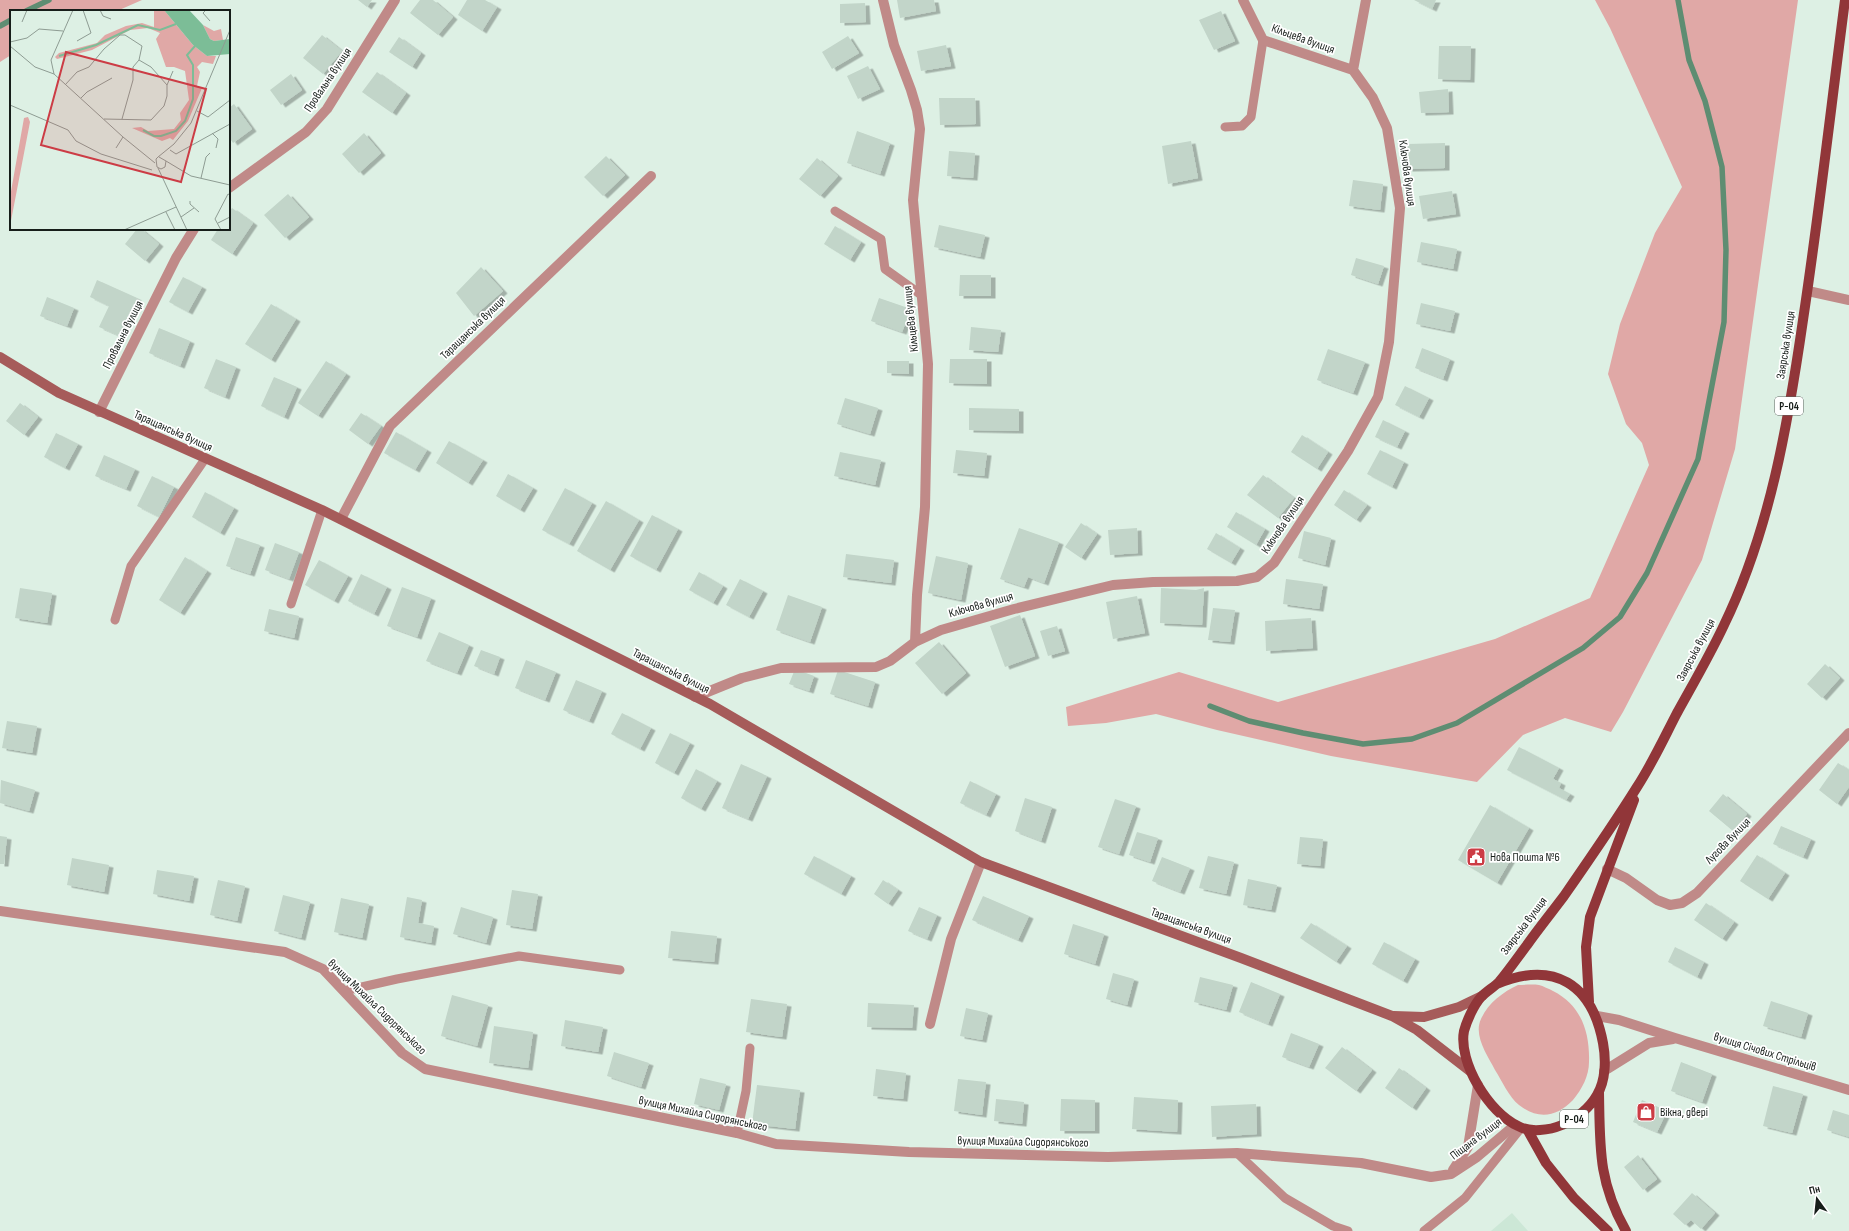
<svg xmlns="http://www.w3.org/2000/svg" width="1849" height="1231" font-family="'Sofia Sans Condensed',sans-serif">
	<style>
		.built { fill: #cce7d6 }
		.green { fill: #e0a8a6 }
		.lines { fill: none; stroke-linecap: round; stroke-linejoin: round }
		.stream { stroke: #5e8d72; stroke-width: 5.5 }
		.building { fill: #c2d5c9; filter: url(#shadow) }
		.service { stroke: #c08a88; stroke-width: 9 }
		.minor { stroke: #c08a88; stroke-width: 10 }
		.secondary { stroke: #a65b5a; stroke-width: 10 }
		.primary { stroke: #913639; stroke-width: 10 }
		.labels { text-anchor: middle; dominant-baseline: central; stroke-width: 3.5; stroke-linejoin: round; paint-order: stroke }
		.shield { fill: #fff; stroke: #5d625f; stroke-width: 1 }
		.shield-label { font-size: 11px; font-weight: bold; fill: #171e1a }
		.street-label { font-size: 12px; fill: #171e1a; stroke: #fff }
		.poi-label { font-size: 12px; fill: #171e1a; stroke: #fff; text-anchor: start }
		.inset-river { fill: none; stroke: #7cbd97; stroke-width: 2 }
		.inset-road { fill: none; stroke: #8e9c93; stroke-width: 1 }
		.view { fill: #cc3c45; fill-opacity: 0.15; stroke: #cc3c45; stroke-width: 2 }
		.inset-edge { fill: none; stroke: #171e1a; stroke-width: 2 }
	</style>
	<defs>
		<filter id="shadow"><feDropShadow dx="4.5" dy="2.5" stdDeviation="0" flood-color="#0004"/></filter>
	</defs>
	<rect width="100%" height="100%" fill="#ddf0e4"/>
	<path class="built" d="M 1512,1213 L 1528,1231 L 1491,1231 Z"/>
	<path class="green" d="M 0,0 L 142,0 L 117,11 L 11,11 L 11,55 L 0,62 Z
		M 1595,0 L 1798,0 L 1735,449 L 1702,560 L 1623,712 L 1611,732 L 1565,718 L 1523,735 L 1477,782 L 1331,756 L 1217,730 L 1156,714 L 1106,723 L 1068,726 L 1066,707 L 1179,672 L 1278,702 L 1495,639 L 1590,598 L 1649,465 L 1642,443 L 1626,424 L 1608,374 L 1620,324 L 1655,233 L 1682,187 L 1610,28 Z
		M 1518,985 C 1524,985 1532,984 1539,985 C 1543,986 1549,989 1553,991 C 1581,1005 1590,1032 1589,1062 C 1589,1076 1582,1089 1573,1100 C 1557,1117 1538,1120 1519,1105 C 1509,1097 1502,1081 1495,1070 C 1488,1056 1473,1036 1481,1019 C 1488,1003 1503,992 1518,985 Z"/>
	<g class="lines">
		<path class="stream" d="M 26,11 L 49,0
			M 0,26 L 11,20
			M 1210,706 L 1249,721 L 1303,733 L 1363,744 L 1412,739 L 1457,723 L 1583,648 L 1620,617 L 1647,573 L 1698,459 L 1724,322 L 1726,250 L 1722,167 L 1705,101 L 1689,60 L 1678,0"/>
	</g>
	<path class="building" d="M 358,0 L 372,0 L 367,7 Z
		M 420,0 L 433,0 L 453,17 L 438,35 L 410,13 Z
		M 467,0 L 485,0 L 497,7 L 482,31 L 458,15 Z
		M 897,0 L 934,0 L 936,11 L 900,18 Z
		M 1414,0 L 1436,0 L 1432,9 Z
		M 865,3 L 866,22 L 840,23 L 840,4 Z
		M 1221,11 L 1235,41 L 1214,50 L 1199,20 Z
		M 322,35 L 342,51 L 323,74 L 303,58 Z
		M 848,36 L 859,53 L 832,69 L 822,52 Z
		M 399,37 L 421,53 L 412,67 L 389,52 Z
		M 946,45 L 951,66 L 921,71 L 917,51 Z
		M 1439,46 L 1471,46 L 1470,80 L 1438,79 Z
		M 868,66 L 880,89 L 858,99 L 847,76 Z
		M 377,72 L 406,93 L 392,113 L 362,92 Z
		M 291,74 L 302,90 L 281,105 L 270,90 Z
		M 1448,89 L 1449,112 L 1421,113 L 1419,92 Z
		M 939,98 L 975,98 L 976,124 L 940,125 Z
		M 234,104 L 252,129 L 233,143 L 229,137 L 229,108 Z
		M 857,131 L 890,143 L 880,174 L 847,163 Z
		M 364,133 L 381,153 L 359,173 L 342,154 Z
		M 1191,141 L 1198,178 L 1168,184 L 1162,146 Z
		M 1445,143 L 1445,168 L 1408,169 L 1407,144 Z
		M 949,151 L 975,153 L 973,178 L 947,176 Z
		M 606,156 L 625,175 L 603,196 L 584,177 Z
		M 817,158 L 838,176 L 820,196 L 799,179 Z
		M 1353,180 L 1383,184 L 1380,210 L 1349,206 Z
		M 1452,191 L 1456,214 L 1423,219 L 1419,196 Z
		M 288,194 L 309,217 L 285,238 L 264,215 Z
		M 232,208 L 253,223 L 232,254 L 211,240 L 218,229 L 229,229 L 229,212 Z
		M 939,225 L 985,235 L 980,257 L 934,247 Z
		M 835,226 L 861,242 L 850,260 L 824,244 Z
		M 137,229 L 141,229 L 159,244 L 145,261 L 125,244 Z
		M 1421,242 L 1457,249 L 1453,269 L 1417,262 Z
		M 1356,258 L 1384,266 L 1378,284 L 1351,275 Z
		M 481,267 L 503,291 L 474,316 L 456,293 Z
		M 960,275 L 991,275 L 991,296 L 959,296 Z
		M 183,277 L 202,287 L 188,312 L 169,302 Z
		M 97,280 L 137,298 L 120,336 L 99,327 L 109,306 L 90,297 Z
		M 47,297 L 74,308 L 67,326 L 40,316 Z
		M 879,298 L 911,309 L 902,332 L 871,321 Z
		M 1421,303 L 1455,311 L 1450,331 L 1416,324 Z
		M 271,304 L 296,319 L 271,360 L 245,344 Z
		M 971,327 L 1001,330 L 998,352 L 969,350 Z
		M 159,328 L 190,341 L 180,366 L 149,353 Z
		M 1422,348 L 1450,359 L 1443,379 L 1415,368 Z
		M 1328,349 L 1365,362 L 1353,393 L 1317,380 Z
		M 216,359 L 236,367 L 225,397 L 204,388 Z
		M 950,359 L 987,359 L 987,384 L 949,383 Z
		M 326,361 L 346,374 L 318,416 L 298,403 Z
		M 887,361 L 909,361 L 909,374 L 887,373 Z
		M 274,377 L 297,387 L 284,417 L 261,406 Z
		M 1405,386 L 1429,398 L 1419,417 L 1395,405 Z
		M 845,398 L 878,408 L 870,434 L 837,424 Z
		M 20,403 L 38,417 L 24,435 L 6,421 Z
		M 969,408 L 1019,409 L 1019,431 L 969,430 Z
		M 361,413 L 381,426 L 368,444 L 349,430 Z
		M 1383,420 L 1405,431 L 1397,447 L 1375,437 Z
		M 396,432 L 427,450 L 415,470 L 384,453 Z
		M 56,433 L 78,444 L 65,468 L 44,457 Z
		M 1302,435 L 1328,452 L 1317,469 L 1291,452 Z
		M 449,441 L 483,460 L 468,483 L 436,463 Z
		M 956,450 L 987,453 L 984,476 L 953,473 Z
		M 1380,450 L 1404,462 L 1392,487 L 1367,474 Z
		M 840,452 L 881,460 L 875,485 L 834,476 Z
		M 104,455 L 135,469 L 126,489 L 95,476 Z
		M 508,474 L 533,488 L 520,510 L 496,496 Z
		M 1263,475 L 1294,498 L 1278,518 L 1247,495 Z
		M 152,476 L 174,487 L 159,517 L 137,506 Z
		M 565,488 L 592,503 L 569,544 L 542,530 Z
		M 1344,490 L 1367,505 L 1356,520 L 1334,505 Z
		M 205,492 L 234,508 L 220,533 L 192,517 Z
		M 606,501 L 639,520 L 610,570 L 577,551 Z
		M 1236,512 L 1265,529 L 1256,545 L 1227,527 Z
		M 652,515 L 678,529 L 656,570 L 630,556 Z
		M 1081,523 L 1097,534 L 1081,558 L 1065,547 Z
		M 1019,528 L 1059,542 L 1044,583 L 1028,577 L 1024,587 L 1000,579 Z
		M 1137,528 L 1138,553 L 1110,555 L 1108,530 Z
		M 1304,531 L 1331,538 L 1325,565 L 1298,558 Z
		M 1216,533 L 1240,548 L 1231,563 L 1207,549 Z
		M 236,537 L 260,545 L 250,574 L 226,566 Z
		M 275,543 L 299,552 L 289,579 L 265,570 Z
		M 846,554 L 894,560 L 891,583 L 843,577 Z
		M 936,556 L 968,563 L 961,600 L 928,593 Z
		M 185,557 L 207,571 L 180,613 L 159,600 Z
		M 319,560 L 348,576 L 334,601 L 305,585 Z
		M 699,572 L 723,586 L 713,603 L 689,590 Z
		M 361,574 L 387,587 L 374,614 L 348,601 Z
		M 740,579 L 763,591 L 749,617 L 726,605 Z
		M 1286,579 L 1323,584 L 1319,609 L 1283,604 Z
		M 402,587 L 431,598 L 417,637 L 387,626 Z
		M 20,588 L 52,593 L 47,623 L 15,618 Z
		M 1161,588 L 1196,590 L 1204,588 L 1202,625 L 1160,623 Z
		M 788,595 L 822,607 L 810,642 L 776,630 Z
		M 1137,596 L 1145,633 L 1113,639 L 1106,602 Z
		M 1213,608 L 1235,610 L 1230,642 L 1208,640 Z
		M 269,609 L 299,616 L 294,638 L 264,631 Z
		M 1020,615 L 1035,656 L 1005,667 L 990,626 Z
		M 1311,618 L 1313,648 L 1266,651 L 1265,621 Z
		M 1057,626 L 1065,651 L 1048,656 L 1040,631 Z
		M 439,632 L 469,645 L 457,673 L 426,661 Z
		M 939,642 L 966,673 L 942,694 L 915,663 Z
		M 481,650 L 500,657 L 494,674 L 474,666 Z
		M 526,660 L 556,672 L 545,700 L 515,688 Z
		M 1825,664 L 1840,678 L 1822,698 L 1807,684 Z
		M 795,669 L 814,676 L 809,691 L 789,684 Z
		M 838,670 L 875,682 L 868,706 L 830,694 Z
		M 576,680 L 602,691 L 589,721 L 563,710 Z
		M 622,713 L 651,728 L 640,749 L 611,734 Z
		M 7,721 L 37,726 L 32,753 L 2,748 Z
		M 670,733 L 690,743 L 674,773 L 655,763 Z
		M 1519,747 L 1559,768 L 1553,779 L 1561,783 L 1559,788 L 1570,794 L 1566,800 L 1507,770 Z
		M 1838,763 L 1849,770 L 1849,787 L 1837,804 L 1819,790 Z
		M 741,764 L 767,776 L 748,819 L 722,808 Z
		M 696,769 L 717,781 L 701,809 L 681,798 Z
		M 1,780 L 35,790 L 29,811 L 0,803 Z
		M 970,781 L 996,794 L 986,815 L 960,803 Z
		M 1723,794 L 1747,814 L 1733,831 L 1709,811 Z
		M 1025,798 L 1052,807 L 1041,841 L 1015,831 Z
		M 1115,799 L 1136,806 L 1119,854 L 1098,847 Z
		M 1490,805 L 1529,828 L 1497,883 L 1458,860 Z
		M 1781,826 L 1811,839 L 1803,857 L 1773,844 Z
		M 1137,832 L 1158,838 L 1150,862 L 1129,855 Z
		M 0,836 L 7,837 L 4,864 L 0,864 Z
		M 1300,837 L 1323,839 L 1320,866 L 1297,864 Z
		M 1757,855 L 1785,873 L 1768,899 L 1740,881 Z
		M 814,856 L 851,876 L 841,894 L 804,874 Z
		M 1208,856 L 1234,862 L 1226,894 L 1199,888 Z
		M 1162,857 L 1190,868 L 1180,892 L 1152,881 Z
		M 72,858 L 109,865 L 104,892 L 67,885 Z
		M 157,870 L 194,876 L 189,901 L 153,894 Z
		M 1248,879 L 1277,885 L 1271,910 L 1243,905 Z
		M 218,880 L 245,886 L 237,921 L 210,915 Z
		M 883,880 L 898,890 L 888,904 L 874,894 Z
		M 512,890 L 538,894 L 532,929 L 506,925 Z
		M 283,895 L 310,902 L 301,938 L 274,931 Z
		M 983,896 L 1029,916 L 1018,940 L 972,920 Z
		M 407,897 L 422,900 L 418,923 L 434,926 L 431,943 L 400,937 Z
		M 341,898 L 369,904 L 362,938 L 334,932 Z
		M 1706,903 L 1734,922 L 1722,939 L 1694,920 Z
		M 461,907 L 493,917 L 486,943 L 453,934 Z
		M 919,907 L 937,915 L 927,939 L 908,931 Z
		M 1311,923 L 1347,946 L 1336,962 L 1300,938 Z
		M 1073,924 L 1104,934 L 1095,964 L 1064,954 Z
		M 671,931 L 717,936 L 714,962 L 668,958 Z
		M 1384,942 L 1415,959 L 1403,981 L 1372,964 Z
		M 1675,947 L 1704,962 L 1697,977 L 1668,962 Z
		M 1113,973 L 1134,979 L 1127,1005 L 1106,999 Z
		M 1200,977 L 1233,985 L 1226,1010 L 1194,1002 Z
		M 1251,982 L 1280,994 L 1268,1024 L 1239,1012 Z
		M 452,995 L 488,1005 L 477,1046 L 441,1036 Z
		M 751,999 L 787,1004 L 782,1037 L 746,1032 Z
		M 1771,1001 L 1808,1013 L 1801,1037 L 1763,1026 Z
		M 868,1003 L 914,1005 L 912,1028 L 867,1027 Z
		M 966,1008 L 988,1013 L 982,1040 L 960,1036 Z
		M 565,1020 L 603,1027 L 598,1052 L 561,1046 Z
		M 494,1026 L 533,1032 L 528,1068 L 489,1063 Z
		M 1291,1033 L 1319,1044 L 1309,1067 L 1282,1057 Z
		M 1342,1047 L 1372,1070 L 1356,1091 L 1325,1068 Z
		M 614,1052 L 649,1063 L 641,1087 L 607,1076 Z
		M 1681,1062 L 1712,1074 L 1702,1102 L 1671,1091 Z
		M 1399,1068 L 1426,1088 L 1412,1108 L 1385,1088 Z
		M 876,1069 L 906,1073 L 903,1099 L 873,1096 Z
		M 700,1078 L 726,1084 L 719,1110 L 694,1104 Z
		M 958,1079 L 986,1082 L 982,1115 L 954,1111 Z
		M 757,1085 L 800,1090 L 795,1129 L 752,1124 Z
		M 1773,1086 L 1803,1094 L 1792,1133 L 1763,1126 Z
		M 1134,1097 L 1178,1100 L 1177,1132 L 1132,1129 Z
		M 996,1099 L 1024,1102 L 1022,1124 L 994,1121 Z
		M 1061,1099 L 1095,1100 L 1095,1131 L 1060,1131 Z
		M 1642,1100 L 1667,1111 L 1657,1132 L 1633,1122 Z
		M 1256,1104 L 1257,1134 L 1212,1137 L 1211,1106 Z
		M 1833,1110 L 1849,1115 L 1849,1137 L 1827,1130 Z
		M 1638,1155 L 1657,1179 L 1643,1190 L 1624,1167 Z
		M 1692,1193 L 1715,1213 L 1701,1229 L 1691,1220 L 1685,1225 L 1673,1214 Z"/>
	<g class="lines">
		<path class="service" d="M 1225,127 L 1242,126 L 1251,117 L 1263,40
			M 835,211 L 881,239 L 885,269 L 920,294
			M 291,604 L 322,510
			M 115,620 L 131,566 L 205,459
			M 344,991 L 397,979 L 519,956 L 620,970
			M 737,1133 L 746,1091 L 750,1048
			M 1237,1153 L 1285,1198 L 1333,1226 L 1348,1231
			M 1424,1231 L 1465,1198 L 1521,1128"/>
		<path class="minor" d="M 883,0 L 894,45 L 911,90 L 917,110 L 920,129 L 913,200 L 928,364 L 925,507 L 917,595 L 915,642
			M 1243,0 L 1263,40 L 1353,70
			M 229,188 L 306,132 L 327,109 L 395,0
			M 1808,291 L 1849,300
			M 99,412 L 176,258 L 194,229
			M 341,519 L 390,426 L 651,176
			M 695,697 L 742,678 L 781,668 L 876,667 L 890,661 L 915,642 L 941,630 L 1014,609 L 1113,585 L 1153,582 L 1237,581 L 1257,577 L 1274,563 L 1348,451 L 1378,397 L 1389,342 L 1400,208 L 1387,128 L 1373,98 L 1353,70 L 1366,0
			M 1607,869 L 1626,878 L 1657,900 L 1670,905 L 1682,903 L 1697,893 L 1849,733
			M 0,911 L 285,952 L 323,969 L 402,1053 L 425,1069 L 737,1133 L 776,1144 L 909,1152 L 1108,1157 L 1237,1153 L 1361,1163 L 1431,1177 L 1451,1174 L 1477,1157 L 1515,1125
			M 1597,1016 L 1619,1020 L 1675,1038 L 1849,1090
			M 930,1024 L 951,939 L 981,862
			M 1604,1071 L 1649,1043 L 1673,1039
			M 1453,1170 L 1468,1147 L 1478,1085"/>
		<path class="secondary" d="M 0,357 L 59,393 L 322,510 L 710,704 L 981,862 L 1241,958 L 1392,1016 L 1417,1030 L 1470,1071
			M 1394,1016 L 1424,1017 L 1459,1007 L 1482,996"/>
		<path class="primary" d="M 1497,984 C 1554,960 1592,984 1603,1043 C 1606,1059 1606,1080 1597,1095 C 1589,1109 1577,1118 1562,1125 C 1550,1130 1530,1133 1518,1126 C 1489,1113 1458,1062 1464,1031 C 1467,1020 1474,1005 1481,997 C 1487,991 1494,987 1499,982 C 1509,970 1518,957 1527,945 C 1539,928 1552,912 1564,896 C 1589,860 1614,824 1637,787 C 1652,764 1664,738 1677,713 C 1693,684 1710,655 1724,625 C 1770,530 1788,424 1803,320 C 1819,214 1831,107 1845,0
			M 1589,1002 L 1586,947 L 1590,917 L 1634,800
			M 1599,1092 C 1600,1147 1598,1182 1626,1231
			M 1527,1129 L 1546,1163 L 1574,1198 L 1608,1231"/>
	</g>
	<defs>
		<symbol id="civic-square" viewBox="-11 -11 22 22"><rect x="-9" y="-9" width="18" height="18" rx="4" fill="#cc3c45" stroke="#fff"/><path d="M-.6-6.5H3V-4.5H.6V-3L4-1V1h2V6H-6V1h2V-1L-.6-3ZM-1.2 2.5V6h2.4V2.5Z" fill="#fff"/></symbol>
		<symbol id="shop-square" viewBox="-11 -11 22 22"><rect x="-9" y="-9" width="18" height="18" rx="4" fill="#cc3c45" stroke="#fff"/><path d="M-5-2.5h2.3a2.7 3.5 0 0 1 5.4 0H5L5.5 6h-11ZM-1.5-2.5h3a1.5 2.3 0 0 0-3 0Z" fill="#fff"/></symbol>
	</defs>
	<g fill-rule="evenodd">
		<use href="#civic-square" x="1465" y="846" width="22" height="22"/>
		<use href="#shop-square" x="1635" y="1101" width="22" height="22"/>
	</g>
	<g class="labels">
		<g class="shield">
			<rect x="1775" y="397" width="28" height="18" rx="3"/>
			<rect x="1560" y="1110" width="28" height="18" rx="3"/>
		</g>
		<g class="shield-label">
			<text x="1789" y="406">Р-04</text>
			<text x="1574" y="1119">Р-04</text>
		</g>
		<g class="street-label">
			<text transform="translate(1303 39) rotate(20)">Кільцева вулиця</text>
			<text transform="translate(328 80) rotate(-56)">Провальна вулиця</text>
			<text transform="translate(1407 173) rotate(82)">Ключова вулиця</text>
			<text transform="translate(911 319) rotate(-96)">Кільцева вулиця</text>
			<text transform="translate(473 328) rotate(-44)">Таращанська вулиця</text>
			<text transform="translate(123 335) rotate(-63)">Провальна вулиця</text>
			<text transform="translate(1786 345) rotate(-81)">Заярська вулиця</text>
			<text transform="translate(173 431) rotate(24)">Таращанська вулиця</text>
			<text transform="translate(1283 525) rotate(-56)">Ключова вулиця</text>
			<text transform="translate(981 605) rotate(-16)">Ключова вулиця</text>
			<text transform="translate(1696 650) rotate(-62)">Заярська вулиця</text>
			<text transform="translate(671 671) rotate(27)">Таращанська вулиця</text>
			<text transform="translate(1728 841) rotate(-46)">Лугова вулиця</text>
			<text transform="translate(1191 926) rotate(20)">Таращанська вулиця</text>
			<text transform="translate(1524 926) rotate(-53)">Заярська вулиця</text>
			<text transform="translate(377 1007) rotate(44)">вулиця Михайла Сидорянського</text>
			<text transform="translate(1765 1052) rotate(17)">вулиця Січових Стрільців</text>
			<text transform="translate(703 1114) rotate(12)">вулиця Михайла Сидорянського</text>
			<text transform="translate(1476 1139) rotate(-37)">Піщана вулиця</text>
			<text transform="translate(1023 1142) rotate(1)">вулиця Михайла Сидорянського</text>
		</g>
		<g class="poi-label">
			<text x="1490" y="857">Нова Пошта №6</text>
			<text x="1660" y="1112">Вікна, двері</text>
		</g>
	</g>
	<g transform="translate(10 10)">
		<rect width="220" height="220" fill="#ddf0e4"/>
		<path d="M 144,0 L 154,0 L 183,35 L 197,46 L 206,46 L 203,54 L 192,52 L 187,57 L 190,62 L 187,76 L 192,78 L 178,111 L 163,130 L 160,128 L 152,131 L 122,118 L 131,117 L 138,121 L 164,119 L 171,110 L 170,103 L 179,90 L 175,61 L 164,57 L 156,57 L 146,29 L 150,23 L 138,18 L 120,20 L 82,40 L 47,49 L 45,47 L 49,43 L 87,33 L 95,25 L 116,16 L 132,13 L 144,17 ZM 193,15 L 204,21 L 211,19 L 213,30 L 204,31 L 200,29 ZM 18,107 L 20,112 L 0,216 L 0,187 L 14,108 Z" fill="#e0a8a6"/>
		<path d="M 154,0 L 179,0 L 193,15 L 200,29 L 204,31 L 220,29 L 220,44 L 197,46 L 183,35 Z" fill="#7cbd97"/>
		<path class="inset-river" d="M 49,46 L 86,35 L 128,15 L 150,20 L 166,14M 133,120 L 144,126 L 151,126 L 166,121 L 175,111 L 183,89 L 183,55 L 177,45 L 185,36"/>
		<path class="inset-road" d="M 90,0 L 93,6 L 101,9M 196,0 L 193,3 L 200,11M 12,12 L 17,0M 67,31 L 81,23 L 73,0M 0,32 L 17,28 L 29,19 L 53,21M 0,36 L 25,57 L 44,64 L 113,127 L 145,153M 44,64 L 41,50 L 63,0M 55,75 L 67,62 L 79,57 L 94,39 L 110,25 L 115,25 L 132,36 L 129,50M 71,88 L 77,82 L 102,68M 0,95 L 58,120 L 66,131 L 91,144 L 142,160M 187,101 L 198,107 L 220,90M 94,109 L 141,110 L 154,96 L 157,86 L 157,75 L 163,61M 112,109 L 123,70 L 123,57 L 129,50 L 141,57 L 157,75M 202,123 L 208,129 L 206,138M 106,138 L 113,127M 160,140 L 166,144 L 220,114M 149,147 L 156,151 L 155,157 L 151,159 L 147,157 L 146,149 L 148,147 L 164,134 L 181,113 L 220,20M 156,151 L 181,166 L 220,175M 148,158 L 177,220M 191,168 L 196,147 L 200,143M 180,191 L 180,194 L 189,202M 156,202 L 165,220M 171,207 L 184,198M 208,213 L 220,207M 114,220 L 166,197M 211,220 L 205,209 L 218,184 L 220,185"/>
		<path class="view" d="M 56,42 L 196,79 L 171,172 L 31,135 Z"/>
		<rect width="220" height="220" class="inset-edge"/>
	</g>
	<g transform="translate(1817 1199) rotate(345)" stroke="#ffffff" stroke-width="3" paint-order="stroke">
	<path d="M0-3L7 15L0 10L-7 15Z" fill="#171e1a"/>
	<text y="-6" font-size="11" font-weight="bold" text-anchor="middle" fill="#171e1a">Пн</text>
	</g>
</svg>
